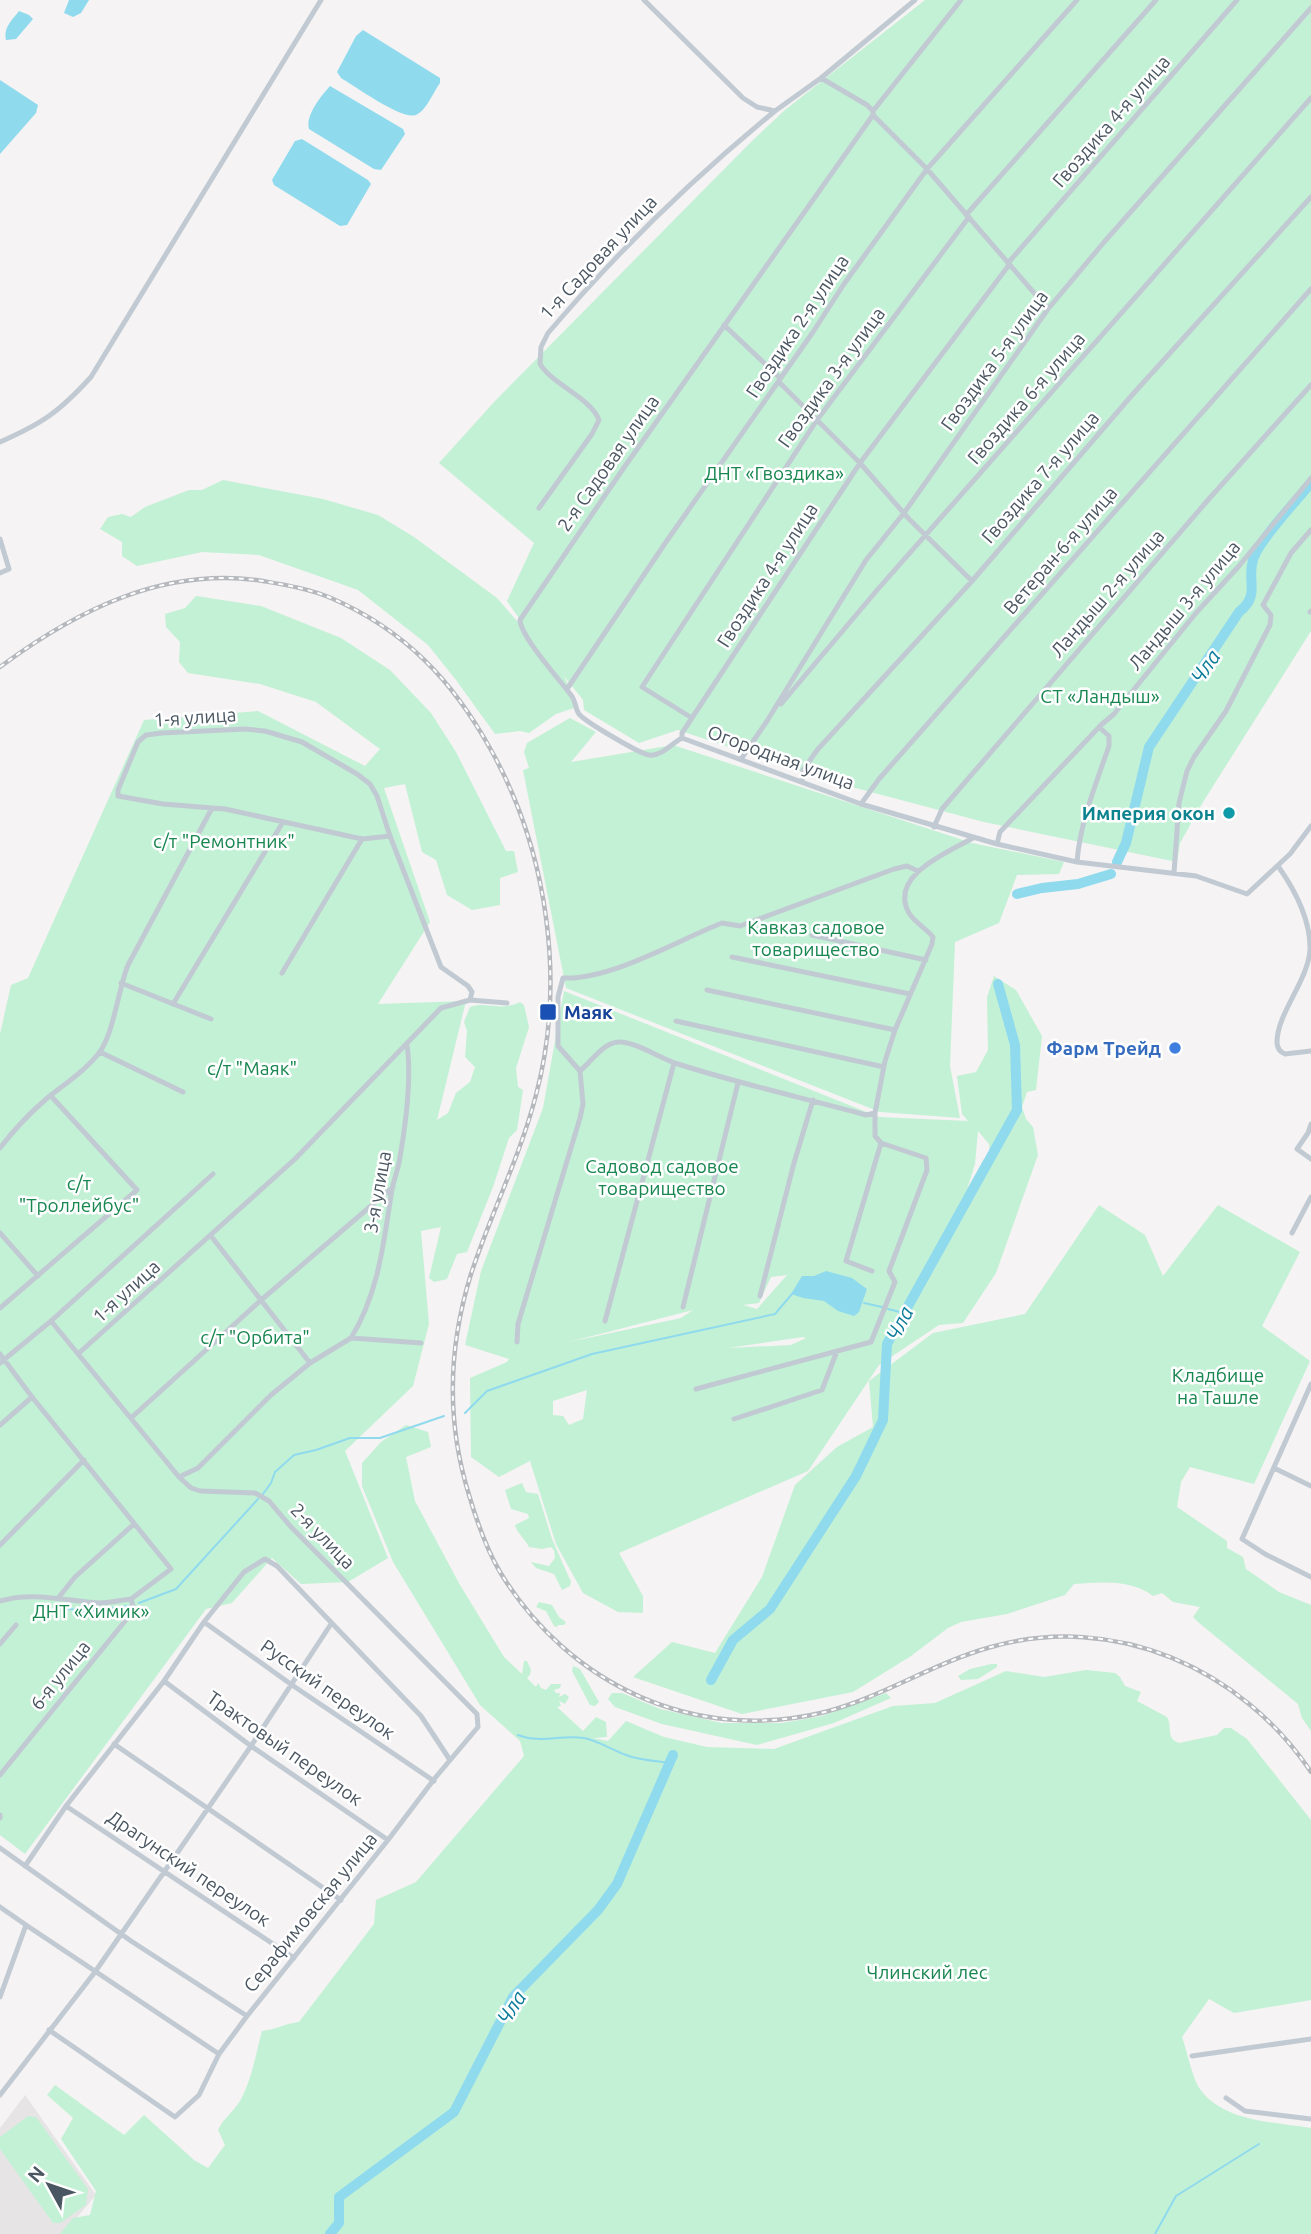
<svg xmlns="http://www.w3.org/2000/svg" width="1311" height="2234" font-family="Ubuntu,sans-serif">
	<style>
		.education { fill: #e6e4e5 }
		.green { fill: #c3f1d5; fill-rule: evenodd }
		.water { fill: #90daee }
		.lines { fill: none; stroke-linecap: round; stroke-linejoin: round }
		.stream { stroke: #90daee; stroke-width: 2 }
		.river { stroke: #90daee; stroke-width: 10 }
		.street { stroke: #c1cad2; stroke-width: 5 }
		.rail-casing { stroke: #b5b8bd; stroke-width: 4.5 }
		.rail { stroke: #fff; stroke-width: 2; stroke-dasharray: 5; stroke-linecap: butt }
		.culture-dot { fill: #0f9aa8; stroke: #fff; stroke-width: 2.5 }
		.transit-dot { fill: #1a4fb4; stroke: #fff; stroke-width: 2.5 }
		.shop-dot { fill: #3f7fe0; stroke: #fff; stroke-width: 2.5 }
		.labels { text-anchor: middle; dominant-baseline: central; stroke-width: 5; stroke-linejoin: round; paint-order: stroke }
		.street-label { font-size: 19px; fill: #4a5661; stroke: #fff }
		.park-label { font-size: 19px; fill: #17864f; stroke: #fff }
		.culture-label { font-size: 19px; font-weight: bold; fill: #0d838f; stroke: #fff; text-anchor: end }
		.transit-label { font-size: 19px; font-weight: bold; fill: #164399; stroke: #fff; text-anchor: start }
		.shop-label { font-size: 19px; font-weight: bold; fill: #366cbe; stroke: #fff; text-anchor: end }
		.water-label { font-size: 21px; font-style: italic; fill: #0c7c9b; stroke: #fff }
	</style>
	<rect width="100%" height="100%" fill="#f5f3f3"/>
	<path class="education" d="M 25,2095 L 96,2195 L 63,2234 L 0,2234 L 0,2128 Z"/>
	<path class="green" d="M 925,0 L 1311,0 L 1311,631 L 1203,802 L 1180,843 L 1177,862 L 984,822 L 833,782 L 678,730 L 639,743 L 584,710 L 583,700 L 564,676 L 568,684 L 574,708 L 556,714 L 529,733 L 520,731 L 495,734 L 456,680 L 428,645 L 358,590 L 259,555 L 202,552 L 137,566 L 122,556 L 122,542 L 100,529 L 108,517 L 122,514 L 131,517 L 145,507 L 189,490 L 202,490 L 223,480 L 323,499 L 378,515 L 414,537 L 497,598 L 517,621 L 521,621 L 507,601 L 534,543 L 439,463 L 495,401 L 753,140 L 785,110 Z
		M 196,596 L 261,606 L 341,638 L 390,670 L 431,713 L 456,752 L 506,851 L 514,851 L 518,872 L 500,878 L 500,905 L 472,910 L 447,895 L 436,860 L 422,852 L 405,784 L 384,788 L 430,922 L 378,1004 L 466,1001 L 437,1120 L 448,1113 L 456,1093 L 470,1082 L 475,1067 L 465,1057 L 467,1031 L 464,1022 L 470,1007 C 487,1001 499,1012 520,1002 L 524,1005 L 529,1027 L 516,1068 L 518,1087 L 523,1090 L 517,1130 L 509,1138 L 493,1187 L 467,1252 L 457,1254 L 447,1279 L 434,1282 L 429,1278 L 441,1227 L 421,1231 L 429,1324 L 413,1386 L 345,1451 L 388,1558 L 348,1582 L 301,1584 L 272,1558 L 232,1603 L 206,1609 L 25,1854 L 0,1835 L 0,1034 L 11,985 L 28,978 L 144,720 L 258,711 L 365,766 L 380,749 L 316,702 L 260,684 L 188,673 L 179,662 L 180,642 L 166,627 L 165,614 L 185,608 Z
		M 570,718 L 596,732 L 571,762 L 673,745 L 972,843 L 1064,862 L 1059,874 L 1017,875 L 999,923 L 955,942 L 950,1066 L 960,1118 L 880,1112 L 566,988 L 523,770 L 529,768 L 524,752 L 527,743 Z
		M 994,976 L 1016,990 L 1042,1036 L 1036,1090 L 1027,1092 L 1022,1107 L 1026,1119 L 1033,1127 L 1038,1155 L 996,1273 L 963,1323 L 939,1325 L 879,1365 L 808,1471 L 619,1553 L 643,1596 L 643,1613 L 618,1612 L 583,1593 L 556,1544 L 530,1461 L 499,1477 L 471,1457 L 470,1378 L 507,1362 L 509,1359 L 465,1345 L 481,1271 L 543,1108 L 564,991 L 879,1117 L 968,1121 L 962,1114 L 957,1076 L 976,1072 L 988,1050 L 987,997 ZM 978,1131 L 989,1144 L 990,1156 L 984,1159 L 967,1189 L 975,1164 ZM 787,1275 L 757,1309 L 743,1305 L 759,1303 L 771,1277 ZM 693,1310 L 681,1318 L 569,1342 ZM 806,1338 L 791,1345 L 728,1348 L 803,1337 ZM 587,1390 L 583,1419 L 569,1425 L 563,1416 L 553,1415 L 553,1401 Z
		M 1099,1205 L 1145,1235 L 1163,1276 L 1218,1205 L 1300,1252 L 1262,1326 L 1310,1361 L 1254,1484 L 1190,1467 L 1181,1482 L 1177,1507 L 1227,1541 L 1227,1548 L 1243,1557 L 1246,1569 L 1279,1592 L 1311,1605 L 1311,1731 L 1302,1718 L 1298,1704 L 1198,1622 L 1193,1617 L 1200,1607 L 1173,1602 L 1162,1593 L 1153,1596 C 1131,1579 1101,1582 1074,1584 L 1065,1595 L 1007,1614 L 961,1622 L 948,1628 L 911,1656 L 853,1692 L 742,1714 L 633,1677 L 672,1642 L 715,1653 L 762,1577 L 795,1485 L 837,1447 L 873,1427 L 869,1381 L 933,1333 L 1025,1314 Z
		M 406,1425 L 428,1432 L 431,1447 L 406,1457 L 415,1501 L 460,1585 L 504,1657 L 522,1674 L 524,1661 L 527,1661 L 531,1670 L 530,1675 L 527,1678 L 536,1687 L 538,1683 L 541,1688 L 546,1690 L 551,1684 L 561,1684 L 560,1688 L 554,1690 L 556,1693 L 560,1693 L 559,1697 L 565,1694 L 569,1697 L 565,1704 L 559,1701 L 561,1706 L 557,1707 L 583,1731 L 596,1717 L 606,1722 L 607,1737 L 593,1738 L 608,1741 L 626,1721 L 664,1737 L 707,1747 L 774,1749 L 893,1706 L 935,1703 L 1006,1671 L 1044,1677 L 1086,1670 L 1115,1673 L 1120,1677 L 1125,1686 L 1141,1692 L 1137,1701 L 1167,1717 C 1173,1727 1165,1738 1179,1743 L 1217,1735 L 1224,1728 L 1231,1728 L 1247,1739 L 1311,1820 L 1311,2000 L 1234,2013 L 1209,1999 L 1182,2037 C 1187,2051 1192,2077 1200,2089 C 1223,2122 1275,2122 1311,2128 L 1311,2234 L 60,2234 L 73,2218 L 90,2215 L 96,2191 L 61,2139 L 73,2118 L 47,2095 L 55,2085 L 124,2135 L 144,2115 L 194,2160 L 208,2168 L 225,2145 L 218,2130 C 224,2117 235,2111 241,2099 C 252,2079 256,2053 262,2031 C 275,2030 286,2023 299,2022 L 374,1924 L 376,1900 L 416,1882 L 524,1756 L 520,1741 L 480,1705 L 393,1562 L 362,1486 L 362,1463 L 381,1442 Z
		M 522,1483 L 526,1492 L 538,1494 L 552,1539 L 571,1582 L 570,1586 L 562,1590 L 554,1574 L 536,1568 L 531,1562 L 549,1566 L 555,1558 L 554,1550 L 551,1547 L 542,1549 L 529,1547 C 525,1539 517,1533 515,1525 L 529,1518 L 528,1514 L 511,1509 L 505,1490 Z
		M 539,1602 L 552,1605 L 559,1617 L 566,1622 L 564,1625 L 558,1625 L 557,1627 L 554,1626 L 546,1611 L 536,1607 Z
		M 991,1664 L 997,1664 L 997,1667 L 978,1679 L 961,1680 L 958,1676 L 970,1669 Z
		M 573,1666 L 580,1669 L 599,1702 L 595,1706 L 590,1705 L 572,1671 Z
		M 612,1693 L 622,1693 L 660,1709 L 722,1723 L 782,1723 L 822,1716 L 886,1693 L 891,1698 L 834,1723 L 757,1745 L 662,1724 L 615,1707 L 608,1699 Z
		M 28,2116 L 36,2117 L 88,2189 L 86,2205 L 60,2223 L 53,2223 L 0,2149 L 0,2137 Z"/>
	<path class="water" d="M 69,0 L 89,0 L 81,13 L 73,17 L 64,13 Z
		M 19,11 L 29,15 L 33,19 L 16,39 L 6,40 C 3,28 12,20 19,11 Z
		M 363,30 L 440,78 L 440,83 C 434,91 426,111 416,115 C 401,120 355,86 341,78 L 337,72 L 356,36 Z
		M 0,80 L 38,105 L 36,113 L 0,154 Z
		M 330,86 L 403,129 L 405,134 L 381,170 L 374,169 L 309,129 C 305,116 321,96 330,86 Z
		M 302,139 L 368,180 L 371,184 L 347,225 L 340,226 L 274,185 L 272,180 L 295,141 Z
		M 826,1271 L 852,1278 L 867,1289 L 859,1312 L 854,1316 L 838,1311 L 824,1301 L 803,1298 L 791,1294 L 802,1276 L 814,1276 Z"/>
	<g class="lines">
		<path class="stream" d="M 864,1303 L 882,1307
			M 888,1309 L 904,1313
			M 465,1413 L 487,1391 L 592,1354 L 775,1314 L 792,1294
			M 263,1494 L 271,1483 L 275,1472 L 294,1455 L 316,1450 L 350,1438 L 380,1438 L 444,1416
			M 139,1603 L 176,1589 L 258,1499
			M 61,1608 L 87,1611 L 129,1606
			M 518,1735 C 541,1744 562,1734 584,1738 C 599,1741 612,1750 626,1755 C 639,1760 655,1761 670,1763
			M 1155,2234 L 1176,2196 L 1259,2144"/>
		<path class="river" d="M 1117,862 L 1126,843 L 1149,747 L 1239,612 C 1262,594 1245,580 1254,557 C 1261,538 1297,500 1311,483
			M 1017,894 L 1042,888 L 1078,884 L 1111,874
			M 711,1680 L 733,1640 L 770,1609 L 856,1476 L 883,1420 L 887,1344 L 1017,1110 L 1015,1045 L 998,984
			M 330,2234 L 339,2223 L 339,2197 L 454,2112 L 513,1997 L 598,1910 L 617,1884 L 673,1755"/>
		<path class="street" d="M 644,0 L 743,98 L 757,107 L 775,111 L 821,78 L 915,0
			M 821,78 L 867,105 L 873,111 L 873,115 L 927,169 L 1048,309
			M 873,111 L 961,0
			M 966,215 L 1156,0
			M 1008,263 L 1237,0
			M 724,325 L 780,378
			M 779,382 L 860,463 L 909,519 L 972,581
			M 0,442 C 43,423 59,412 91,377 L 321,0
			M 539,508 L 592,434 L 599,420 C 591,398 553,385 540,364 L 541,347 L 548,333 C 617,252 693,178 775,111
			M 0,539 L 9,569 L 0,573
			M 1310,612 L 1311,611
			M 567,689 L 666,542 L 813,332 L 844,284 L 927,169 L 1077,0
			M 781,704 L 878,589 L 1311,98
			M 692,718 L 642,687 L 817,420 L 969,217
			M 682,738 C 672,743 661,757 649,755 C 640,754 584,721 579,714 C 575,709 576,701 571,695 C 559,679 521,637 520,620 L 623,469 L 873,115
			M 682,738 L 861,804 L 997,844 L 1077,862 L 1196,876 L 1247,894 L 1290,854 L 1311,826
			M 682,738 L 682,733 L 860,463 L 1009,265
			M 741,759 L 767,721 L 866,560 L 904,513 L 1048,309 L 1105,241 L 1311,8
			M 802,781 L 803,770 L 818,749 L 972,581 L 1133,394 L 1311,197
			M 861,804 L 879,779 L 1311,289
			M 934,827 L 942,809 L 1208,500 L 1311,385
			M 390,836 L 362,839 L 225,809 L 163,804 L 118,796 L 118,790 L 138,742 L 146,735 L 162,733 L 245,729 L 265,731 L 302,742 L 357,774 L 370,784 L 377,796 L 390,836 L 441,967 L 468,986 L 472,992 L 470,1000
			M 997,844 L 1000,832 L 1101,725 L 1114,714 L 1196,613 L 1239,566 L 1311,478
			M 1077,862 C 1080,822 1096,784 1109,746 L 1109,736 L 1099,727
			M 1278,866 C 1295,890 1311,920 1310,951 C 1307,982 1277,1014 1277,1042 C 1277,1049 1280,1052 1285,1054 L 1311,1051
			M 1174,873 L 1179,803 L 1187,771 L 1194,757 L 1226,711 L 1270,625 L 1271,615 L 1263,605 L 1291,553 L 1311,530
			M 812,935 L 926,960
			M 732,957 L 910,994
			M 282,973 L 362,839
			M 121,983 L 211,1019
			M 707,990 L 895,1030
			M 173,1004 L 283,822
			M 676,1021 L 884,1067
			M 100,1052 L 183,1092
			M 580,1071 L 558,1046 L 558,997 L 563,978 C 611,980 676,941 722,923 L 740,926 L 894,869 L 907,866 L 918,871
			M 1311,1124 L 1308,1133 L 1297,1149 L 1311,1159
			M 0,1148 C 13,1131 29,1114 45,1100 C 63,1085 84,1072 99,1053 C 114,1033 118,990 128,965 L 211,810
			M 0,1233 L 38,1276
			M 1292,1233 L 1311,1197
			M 211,1236 L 310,1363
			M 872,1271 L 846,1261 L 881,1143
			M 760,1296 L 794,1163 L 813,1100
			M 683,1307 L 738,1083
			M 0,1308 L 137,1190 L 51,1096
			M 605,1321 L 674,1063
			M 351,1338 C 379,1293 384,1240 392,1189 C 394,1180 397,1172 399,1163 C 405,1129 412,1079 407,1045
			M 517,1342 L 518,1324 L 580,1118 L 583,1104 L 580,1071 C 591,1062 603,1043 618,1042 C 635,1041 661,1059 678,1064 C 740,1084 804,1098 866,1115 L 875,1113
			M 79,1353 L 295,1159 L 441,1008 L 470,1000 L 507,1003
			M 0,1354 L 32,1397 L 171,1569 L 131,1599
			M 0,1363 L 51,1321 L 213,1174
			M 1311,1384 L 1242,1539 L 1265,1554 L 1311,1577
			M 696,1389 L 871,1342 L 895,1282 L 889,1271 L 927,1170 L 926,1158 L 881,1143 L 875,1136 L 875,1113 L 885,1061 L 895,1030 L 932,944 L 933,937 C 926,928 915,923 909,913 C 888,876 948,852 973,838
			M 131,1418 L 260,1301 L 393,1187
			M 734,1419 L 822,1390 L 837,1351
			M 0,1425 L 32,1397
			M 1274,1468 L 1311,1486
			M 179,1477 L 198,1468 L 271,1395 L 310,1363 L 351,1338 L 421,1343
			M 0,1545 L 84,1460
			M 59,1597 L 75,1577 L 134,1524
			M 0,1601 C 32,1591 66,1601 99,1603 C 109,1603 121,1600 131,1599 L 134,1610 L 0,1775
			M 204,1622 L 292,1685 L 434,1781
			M 0,1644 L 16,1625
			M 164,1681 L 251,1746 L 388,1840
			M 114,1744 L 341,1900
			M 66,1806 L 294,1958
			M 0,1815 L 0,1818
			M 0,1848 L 131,1941 L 247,2016
			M 25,1866 L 66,1806 L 164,1681 L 204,1622 L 244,1572 L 265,1559 L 277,1566 L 421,1716 L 450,1760
			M 0,1907 L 26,1925 L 0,1997
			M 26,1925 L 219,2054
			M 49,2030 L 175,2117 L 199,2095 L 219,2054 L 247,2016 L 388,1840 L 435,1778 L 478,1727 L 477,1714 L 291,1527 L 269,1501 L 255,1493 L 200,1491 L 191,1488 L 179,1477 L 51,1321
			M 1192,2056 L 1311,2039
			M 0,2095 L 95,1972 L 251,1746 L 331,1624
			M 1226,2098 L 1245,2111 L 1311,2119"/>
		<defs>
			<path id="rail" d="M 0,667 C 77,610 164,566 263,581 C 286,585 310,589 331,598 C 405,630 453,681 491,750 C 548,852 566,982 536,1095 C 520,1157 491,1213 471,1274 C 448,1348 446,1421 469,1495 C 477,1522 486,1548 500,1572 C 569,1685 694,1744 825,1712 C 883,1697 933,1663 991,1647 C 1114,1612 1241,1668 1311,1772"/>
		</defs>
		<use href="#rail" class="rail-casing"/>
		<use href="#rail" class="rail"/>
	</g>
	<circle class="culture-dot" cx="1229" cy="813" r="7"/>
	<rect class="transit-dot" x="539" y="1003" width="18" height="18" rx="3.5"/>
	<circle class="shop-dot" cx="1175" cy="1048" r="7"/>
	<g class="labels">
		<g class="street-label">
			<text transform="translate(1111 121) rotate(-49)">Гвоздика 4-я улица</text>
			<text transform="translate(598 257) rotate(-47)">1-я Садовая улица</text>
			<text transform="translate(797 326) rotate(-56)">Гвоздика 2-я улица</text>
			<text transform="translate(994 360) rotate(-54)">Гвоздика 5-я улица</text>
			<text transform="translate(831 377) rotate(-54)">Гвоздика 3-я улица</text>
			<text transform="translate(1026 398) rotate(-49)">Гвоздика 6-я улица</text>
			<text transform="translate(608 463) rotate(-55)">2-я Садовая улица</text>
			<text transform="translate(1040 477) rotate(-49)">Гвоздика 7-я улица</text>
			<text transform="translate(1060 550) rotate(-49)">Ветеран-6-я улица</text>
			<text transform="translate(767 575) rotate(-57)">Гвоздика 4-я улица</text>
			<text transform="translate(1107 593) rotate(-49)">Ландыш 2-я улица</text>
			<text transform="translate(1184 605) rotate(-50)">Ландыш 3-я улица</text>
			<text transform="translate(195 717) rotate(-4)">1-я улица</text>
			<text transform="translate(781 757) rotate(20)">Огородная улица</text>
			<text transform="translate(377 1192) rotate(-80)">3-я улица</text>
			<text transform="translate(126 1291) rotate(-42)">1-я улица</text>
			<text transform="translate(323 1536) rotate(46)">2-я улица</text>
			<text transform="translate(60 1675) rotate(-51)">6-я улица</text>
			<text transform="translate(328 1689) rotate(35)">Русский переулок</text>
			<text transform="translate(285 1748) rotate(35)">Трактовый переулок</text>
			<text transform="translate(189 1868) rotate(34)">Драгунский переулок</text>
			<text transform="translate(310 1912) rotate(-51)">Серафимовская улица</text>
		</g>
		<g class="park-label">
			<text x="774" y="473">ДНТ «Гвоздика»</text>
			<text x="1100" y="696">СТ «Ландыш»</text>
			<text x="224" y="841">с/т "Ремонтник"</text>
			<text x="816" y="927">Кавказ садовое<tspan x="816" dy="22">товарищество</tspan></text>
			<text x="252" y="1068">с/т "Маяк"</text>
			<text x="662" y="1166">Садовод садовое<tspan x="662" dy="22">товарищество</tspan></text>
			<text x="79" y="1183">с/т<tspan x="79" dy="22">"Троллейбус"</tspan></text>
			<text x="255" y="1337">с/т "Орбита"</text>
			<text x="1218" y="1375">Кладбище<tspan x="1218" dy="22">на Ташле</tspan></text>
			<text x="91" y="1611">ДНТ «Химик»</text>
			<text x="927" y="1972">Члинский лес</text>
		</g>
		<g class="culture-label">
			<text x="1215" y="813">Империя окон</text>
		</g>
		<g class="transit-label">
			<text x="564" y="1012">Маяк</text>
		</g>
		<g class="shop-label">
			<text x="1161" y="1048">Фарм Трейд</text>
		</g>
		<g class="water-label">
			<text transform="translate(1205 666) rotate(-55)">Чла</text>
			<text transform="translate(899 1323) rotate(-63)">Чла</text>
			<text transform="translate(511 2007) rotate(-57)">Чла</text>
		</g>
	</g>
	<g transform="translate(49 2185) rotate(310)" stroke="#ffffff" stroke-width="5" paint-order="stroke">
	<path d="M0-5L12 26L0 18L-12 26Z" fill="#4a5661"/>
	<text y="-10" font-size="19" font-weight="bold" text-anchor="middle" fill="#4a5661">N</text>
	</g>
</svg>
